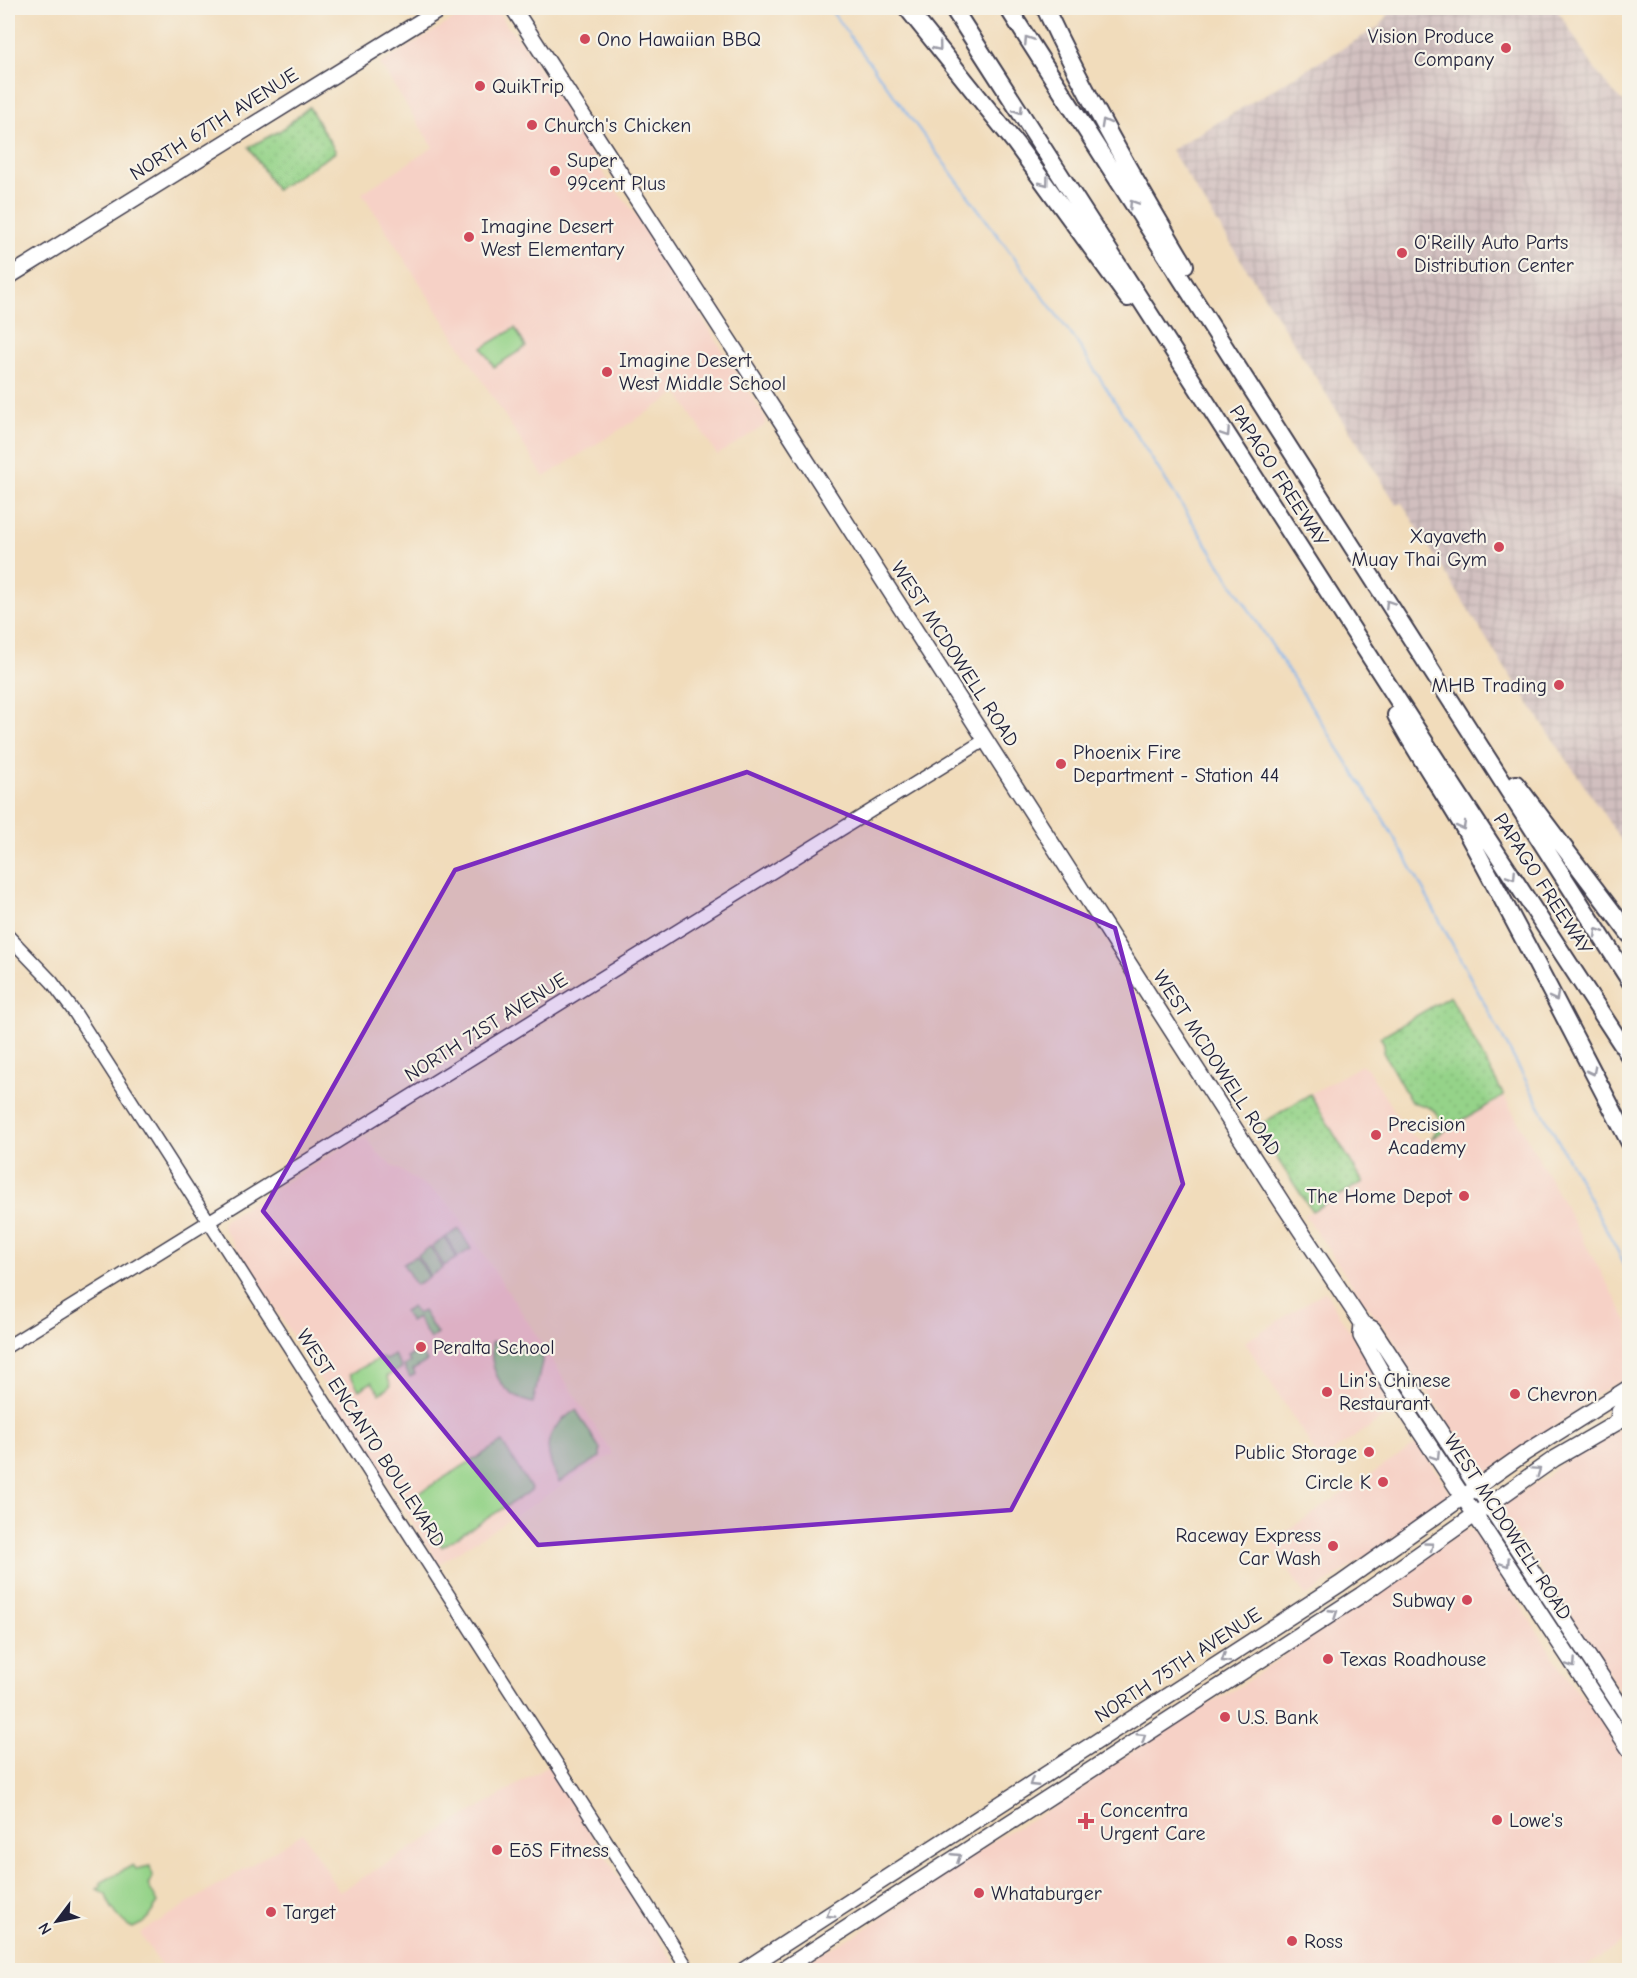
<svg xmlns="http://www.w3.org/2000/svg" width="1637" height="1978" font-family="'Comic Neue',sans-serif">
	<style>
		.built { fill: #f6d1c6 }
		.industrial { fill: url(#industrial-grid) }
		.grass { fill: url(#grass-dots); stroke: #5c7a62; stroke-width: 1.5 }
		.park { fill: #95d389; stroke: #5c7a62; stroke-width: 1.5 }
		.lines { fill: none; stroke-linecap: round; stroke-linejoin: round }
		.stream { stroke: #80b4ed; stroke-width: 2 }
		.minor-casing { stroke: #413e4e; stroke-width: 15 }
		.major-casing { stroke: #413e4e; stroke-width: 18 }
		.highway-casing { stroke: #413e4e; stroke-width: 20 }
		.minor { stroke: #fff; stroke-width: 12 }
		.major { stroke: #fff; stroke-width: 15 }
		.highway { stroke: #fff; stroke-width: 16 }
		.oneway { stroke: #9c9ca7 }
		.marked { fill: #7b2cbf; fill-opacity: 0.2; stroke: #7b2cbf; stroke-width: 4.5; stroke-linejoin: round }
		.poi-dot { fill: #d1495b; stroke: #f7f3e8; stroke-width: 2 }
		.labels { text-anchor: middle; dominant-baseline: central; stroke-width: 4.5; stroke-linejoin: round; paint-order: stroke }
		.poi-label { font-size: 20px; fill: #22223b; stroke: #f7f3e8; text-anchor: start }
		.street-label { font-size: 20px; fill: #22223b; stroke: #f7f3e8 }
	</style>
	<defs>
		<pattern id="industrial-grid" width="8" height="8" patternUnits="userSpaceOnUse" patternTransform="scale(1.5)"><rect width="8" height="8" fill="#d1bfbf"/><path d="M0 4h8M4 0v8" fill="none" stroke="#b3a4a5"/></pattern>
		<pattern id="grass-dots" width="8" height="8" patternUnits="userSpaceOnUse" patternTransform="scale(1.5)"><rect width="8" height="8" fill="#95d389"/><path d="M2 2h.1M6 6h.1" fill="none" stroke="#80b577" stroke-width="1.8" stroke-linecap="round"/></pattern>
	</defs>
	<rect width="100%" height="100%" fill="#f7f3e8"/>
	<filter id="ink" filterUnits="userSpaceOnUse"><feTurbulence type="fractalNoise" baseFrequency=".0167" numOctaves="2"/><feDisplacementMap in="SourceGraphic" scale="12" xChannelSelector="R" yChannelSelector="G"/><feConvolveMatrix kernelMatrix="1 2 1 2 8 2 1 2 1" color-interpolation-filters="sRGB"/></filter>
	<filter id="wash" filterUnits="userSpaceOnUse"><feTurbulence type="fractalNoise" baseFrequency=".008" numOctaves="4" result="noise"/><feDisplacementMap in="SourceGraphic" scale="24" xChannelSelector="R" yChannelSelector="G"/><feGaussianBlur stdDeviation="1.35" result="paint"/><feColorMatrix in="noise" values="0 0 0 0 0 0 0 0 0 0 0 0 0 0 0 0 0 1.4 0 .05"/><feComposite in="paint" operator="in"/></filter>
	<g filter="url(#wash)">
		<rect width="100%" height="100%" fill="#f1dcbb"/>
		<path class="built" d="M 472,8 L 496,8 L 508,27 L 524,45 L 571,118 L 610,184 L 627,203 L 650,235 L 766,419 L 764,426 L 717,455 L 678,393 L 544,477 L 362,193 L 433,147 L 380,64 Z
			M 1362,1065 L 1367,1068 L 1407,1132 L 1419,1139 L 1432,1138 L 1504,1096 L 1629,1323 L 1629,1376 L 1594,1396 L 1575,1412 L 1486,1474 L 1474,1470 L 1462,1444 L 1432,1398 L 1417,1382 L 1407,1366 L 1396,1342 L 1365,1304 L 1305,1215 L 1363,1182 L 1310,1094 Z
			M 366,1138 L 383,1159 L 438,1194 L 455,1210 L 613,1454 L 439,1564 L 223,1228 L 222,1224 L 225,1219 L 358,1139 Z
			M 1325,1291 L 1397,1409 L 1320,1460 L 1245,1342 Z
			M 1629,1423 L 1629,1706 L 1501,1509 L 1508,1499 L 1548,1477 L 1557,1466 Z
			M 1418,1443 L 1453,1497 L 1306,1597 L 1270,1542 Z
			M 1465,1529 L 1473,1530 L 1478,1535 L 1498,1571 L 1573,1686 L 1592,1707 L 1629,1764 L 1629,1938 L 1581,1970 L 798,1970 L 810,1959 L 857,1934 L 903,1904 L 925,1885 L 1002,1835 L 1051,1809 L 1086,1786 L 1110,1766 L 1198,1709 L 1234,1690 L 1278,1660 L 1300,1641 Z
			M 548,1766 L 679,1970 L 164,1970 L 140,1933 L 303,1833 L 339,1892 Z"/>
		<path class="industrial" d="M 1393,8 L 1556,8 L 1596,71 L 1613,92 L 1629,107 L 1629,852 L 1499,659 L 1402,503 L 1397,505 L 1171,150 L 1380,26 Z"/>
		<path class="grass" d="M 309,107 L 336,152 L 276,190 L 249,147 L 281,130 Z
			M 1450,996 L 1504,1096 L 1432,1138 L 1440,1124 C 1438,1107 1426,1106 1411,1102 L 1383,1052 L 1384,1043 L 1380,1037 Z
			M 1310,1094 L 1363,1182 L 1312,1211 L 1260,1133 L 1263,1123 Z"/>
		<path class="park" d="M 515,328 L 526,347 L 494,367 L 482,348 Z
			M 459,1229 L 471,1249 L 458,1257 L 446,1237 Z
			M 445,1238 L 457,1258 L 444,1266 L 432,1246 Z
			M 430,1247 L 443,1268 L 430,1276 L 418,1255 Z
			M 416,1256 L 429,1277 L 416,1285 L 403,1264 Z
			M 412,1307 L 417,1314 L 423,1311 L 437,1334 L 430,1339 L 417,1318 L 410,1322 L 404,1312 Z
			M 492,1342 L 539,1351 L 543,1357 L 533,1403 C 502,1396 489,1372 492,1342 Z
			M 420,1350 L 427,1361 L 413,1370 L 415,1374 L 410,1377 L 404,1366 L 410,1362 L 407,1358 Z
			M 394,1355 L 402,1368 L 387,1376 L 391,1385 L 380,1394 L 372,1382 L 359,1390 L 350,1374 L 382,1357 L 386,1360 Z
			M 576,1410 L 600,1449 L 600,1457 L 559,1482 C 542,1449 543,1431 576,1410 Z
			M 502,1442 L 532,1490 L 442,1547 L 411,1498 Z
			M 133,1865 L 136,1869 L 150,1866 L 152,1877 L 148,1885 L 158,1903 L 145,1922 L 133,1928 C 122,1924 108,1905 106,1894 L 97,1889 L 102,1886 L 100,1883 Z"/>
		<g class="lines">
			<path class="stream" d="M 829,8 L 1076,341 L 1378,810 L 1406,858 L 1630,1274"/>
		</g>
	</g>
	<g filter="url(#ink)">
		<g class="lines">
			<defs>
				<path id="minor" d="M 8,936 L 52,982 L 75,1013 L 689,1970
					M 8,1346 L 985,740"/>
				<path id="major" d="M 513,8 L 781,421 L 1283,1204 L 1362,1323 L 1373,1329 L 1630,1720
					M 8,277 L 442,8
					M 1362,1323 L 1361,1336 L 1386,1380 L 1630,1750
					M 1618,1422 L 1619,1412 L 1630,1398
					M 744,1970 L 1340,1584 L 1525,1453 L 1630,1387
					M 782,1970 L 1361,1595 L 1554,1459 L 1630,1415"/>
				<path id="highway" d="M 907,8 L 1016,144 L 1128,298
					M 953,8 L 1446,775 L 1630,1057
					M 1008,8 L 1630,981
					M 1045,8 C 1086,96 1135,181 1185,265
					M 1396,715 C 1417,754 1442,790 1464,828 C 1521,932 1575,1038 1630,1143
					M 1516,784 L 1630,935"/>
			</defs>
			<use href="#minor" class="minor-casing"/>
			<use href="#major" class="major-casing"/>
			<use href="#highway" class="highway-casing"/>
			<use href="#minor" class="minor"/>
			<use href="#major" class="major"/>
			<use href="#highway" class="highway"/>
		</g>
		<defs><path id="oneway-chevron" d="M-2-3.5L2.5 0L-2 3.5" fill="none" stroke-width="1.6" stroke-linecap="round" stroke-linejoin="round" transform="scale(1.5)"/></defs>
		<g class="oneway">
			<use href="#oneway-chevron" transform="translate(1028 40) rotate(-123)"/>
			<use href="#oneway-chevron" transform="translate(938 47) rotate(51)"/>
			<use href="#oneway-chevron" transform="translate(1019 110) rotate(57)"/>
			<use href="#oneway-chevron" transform="translate(1105 123) rotate(-119)"/>
			<use href="#oneway-chevron" transform="translate(1045 182) rotate(53)"/>
			<use href="#oneway-chevron" transform="translate(1133 204) rotate(-123)"/>
			<use href="#oneway-chevron" transform="translate(1226 433) rotate(57)"/>
			<use href="#oneway-chevron" transform="translate(1389 604) rotate(-123)"/>
			<use href="#oneway-chevron" transform="translate(1462 826) rotate(61)"/>
			<use href="#oneway-chevron" transform="translate(1512 876) rotate(57)"/>
			<use href="#oneway-chevron" transform="translate(1598 932) rotate(-122)"/>
			<use href="#oneway-chevron" transform="translate(1555 997) rotate(62)"/>
			<use href="#oneway-chevron" transform="translate(1592 1071) rotate(63)"/>
			<use href="#oneway-chevron" transform="translate(1436 1456) rotate(57)"/>
			<use href="#oneway-chevron" transform="translate(1537 1471) rotate(-35)"/>
			<use href="#oneway-chevron" transform="translate(1430 1546) rotate(-36)"/>
			<use href="#oneway-chevron" transform="translate(1506 1563) rotate(56)"/>
			<use href="#oneway-chevron" transform="translate(1334 1613) rotate(-33)"/>
			<use href="#oneway-chevron" transform="translate(1225 1659) rotate(147)"/>
			<use href="#oneway-chevron" transform="translate(1572 1664) rotate(56)"/>
			<use href="#oneway-chevron" transform="translate(1142 1737) rotate(-33)"/>
			<use href="#oneway-chevron" transform="translate(1033 1783) rotate(147)"/>
			<use href="#oneway-chevron" transform="translate(957 1857) rotate(-33)"/>
			<use href="#oneway-chevron" transform="translate(830 1914) rotate(147)"/>
		</g>
	</g>
	<path class="marked" d="M 747,772 L 1115,928 L 1183,1184 L 1011,1510 L 538,1545 L 263,1211 L 455,870 Z"/>
	<g class="poi-dot">
		<circle cx="585" cy="39" r="6"/>
		<circle cx="1506" cy="48" r="6"/>
		<circle cx="480" cy="86" r="6"/>
		<circle cx="532" cy="125" r="6"/>
		<circle cx="555" cy="171" r="6"/>
		<circle cx="469" cy="237" r="6"/>
		<circle cx="1402" cy="253" r="6"/>
		<circle cx="607" cy="372" r="6"/>
		<circle cx="1499" cy="547" r="6"/>
		<circle cx="1559" cy="685" r="6"/>
		<circle cx="1061" cy="764" r="6"/>
		<circle cx="1376" cy="1135" r="6"/>
		<circle cx="1464" cy="1196" r="6"/>
		<circle cx="421" cy="1347" r="6"/>
		<circle cx="1327" cy="1392" r="6"/>
		<circle cx="1515" cy="1394" r="6"/>
		<circle cx="1369" cy="1452" r="6"/>
		<circle cx="1383" cy="1482" r="6"/>
		<circle cx="1333" cy="1546" r="6"/>
		<circle cx="1467" cy="1600" r="6"/>
		<circle cx="1328" cy="1659" r="6"/>
		<circle cx="1225" cy="1717" r="6"/>
		<circle cx="1497" cy="1820" r="6"/>
		<path d="M1083 1812h6v6h6v6h-6v6h-6v-6h-6v-6h6z"/>
		<circle cx="497" cy="1850" r="6"/>
		<circle cx="979" cy="1893" r="6"/>
		<circle cx="271" cy="1912" r="6"/>
		<circle cx="1292" cy="1941" r="6"/>
	</g>
	<g class="labels">
		<g class="poi-label">
			<text x="1494" y="36" text-anchor="end">Vision Produce<tspan x="1494" dy="23">Company</tspan></text>
			<text x="597" y="39">Ono Hawaiian BBQ</text>
			<text x="492" y="86">QuikTrip</text>
			<text x="544" y="125">Church's Chicken</text>
			<text x="567" y="160">Super<tspan x="567" dy="23">99cent Plus</tspan></text>
			<text x="481" y="226">Imagine Desert<tspan x="481" dy="23">West Elementary</tspan></text>
			<text x="1414" y="242">O'Reilly Auto Parts<tspan x="1414" dy="23">Distribution Center</tspan></text>
			<text x="619" y="360">Imagine Desert<tspan x="619" dy="23">West Middle School</tspan></text>
			<text x="1487" y="536" text-anchor="end">Xayaveth<tspan x="1487" dy="23">Muay Thai Gym</tspan></text>
			<text x="1547" y="685" text-anchor="end">MHB Trading</text>
			<text x="1073" y="752">Phoenix Fire<tspan x="1073" dy="23">Department - Station 44</tspan></text>
			<text x="1388" y="1124">Precision<tspan x="1388" dy="23">Academy</tspan></text>
			<text x="1452" y="1196" text-anchor="end">The Home Depot</text>
			<text x="433" y="1347">Peralta School</text>
			<text x="1339" y="1380">Lin's Chinese<tspan x="1339" dy="23">Restaurant</tspan></text>
			<text x="1527" y="1394">Chevron</text>
			<text x="1357" y="1452" text-anchor="end">Public Storage</text>
			<text x="1371" y="1482" text-anchor="end">Circle K</text>
			<text x="1321" y="1535" text-anchor="end">Raceway Express<tspan x="1321" dy="23">Car Wash</tspan></text>
			<text x="1455" y="1600" text-anchor="end">Subway</text>
			<text x="1340" y="1659">Texas Roadhouse</text>
			<text x="1237" y="1717">U.S. Bank</text>
			<text x="1100" y="1810">Concentra<tspan x="1100" dy="23">Urgent Care</tspan></text>
			<text x="1509" y="1820">Lowe's</text>
			<text x="509" y="1850">EōS Fitness</text>
			<text x="991" y="1893">Whataburger</text>
			<text x="283" y="1912">Target</text>
			<text x="1304" y="1941">Ross</text>
		</g>
		<g class="street-label">
			<text transform="translate(214 124) rotate(-32)">NORTH 67TH AVENUE</text>
			<text transform="translate(1279 476) rotate(57)">PAPAGO FREEWAY</text>
			<text transform="translate(955 654) rotate(57)">WEST MCDOWELL ROAD</text>
			<text transform="translate(1543 884) rotate(57)">PAPAGO FREEWAY</text>
			<text transform="translate(486 1027) rotate(-32)">NORTH 71ST AVENUE</text>
			<text transform="translate(1217 1063) rotate(57)">WEST MCDOWELL ROAD</text>
			<text transform="translate(371 1438) rotate(57)">WEST ENCANTO BOULEVARD</text>
			<text transform="translate(1508 1527) rotate(57)">WEST MCDOWELL ROAD</text>
			<text transform="translate(1178 1665) rotate(-33)">NORTH 75TH AVENUE</text>
		</g>
	</g>
	<rect width="1637" height="1978" fill="none" stroke="#f7f3e8" stroke-width="30"/>
	<g transform="translate(57 1921) rotate(238)" stroke="#f7f3e8" stroke-width="4.5" paint-order="stroke">
	<path d="M0-4.5L10 22L0 15L-10 22Z" fill="#22223b"/>
	<text y="-9" font-size="16" font-weight="bold" text-anchor="middle" fill="#22223b">N</text>
	</g>
</svg>
